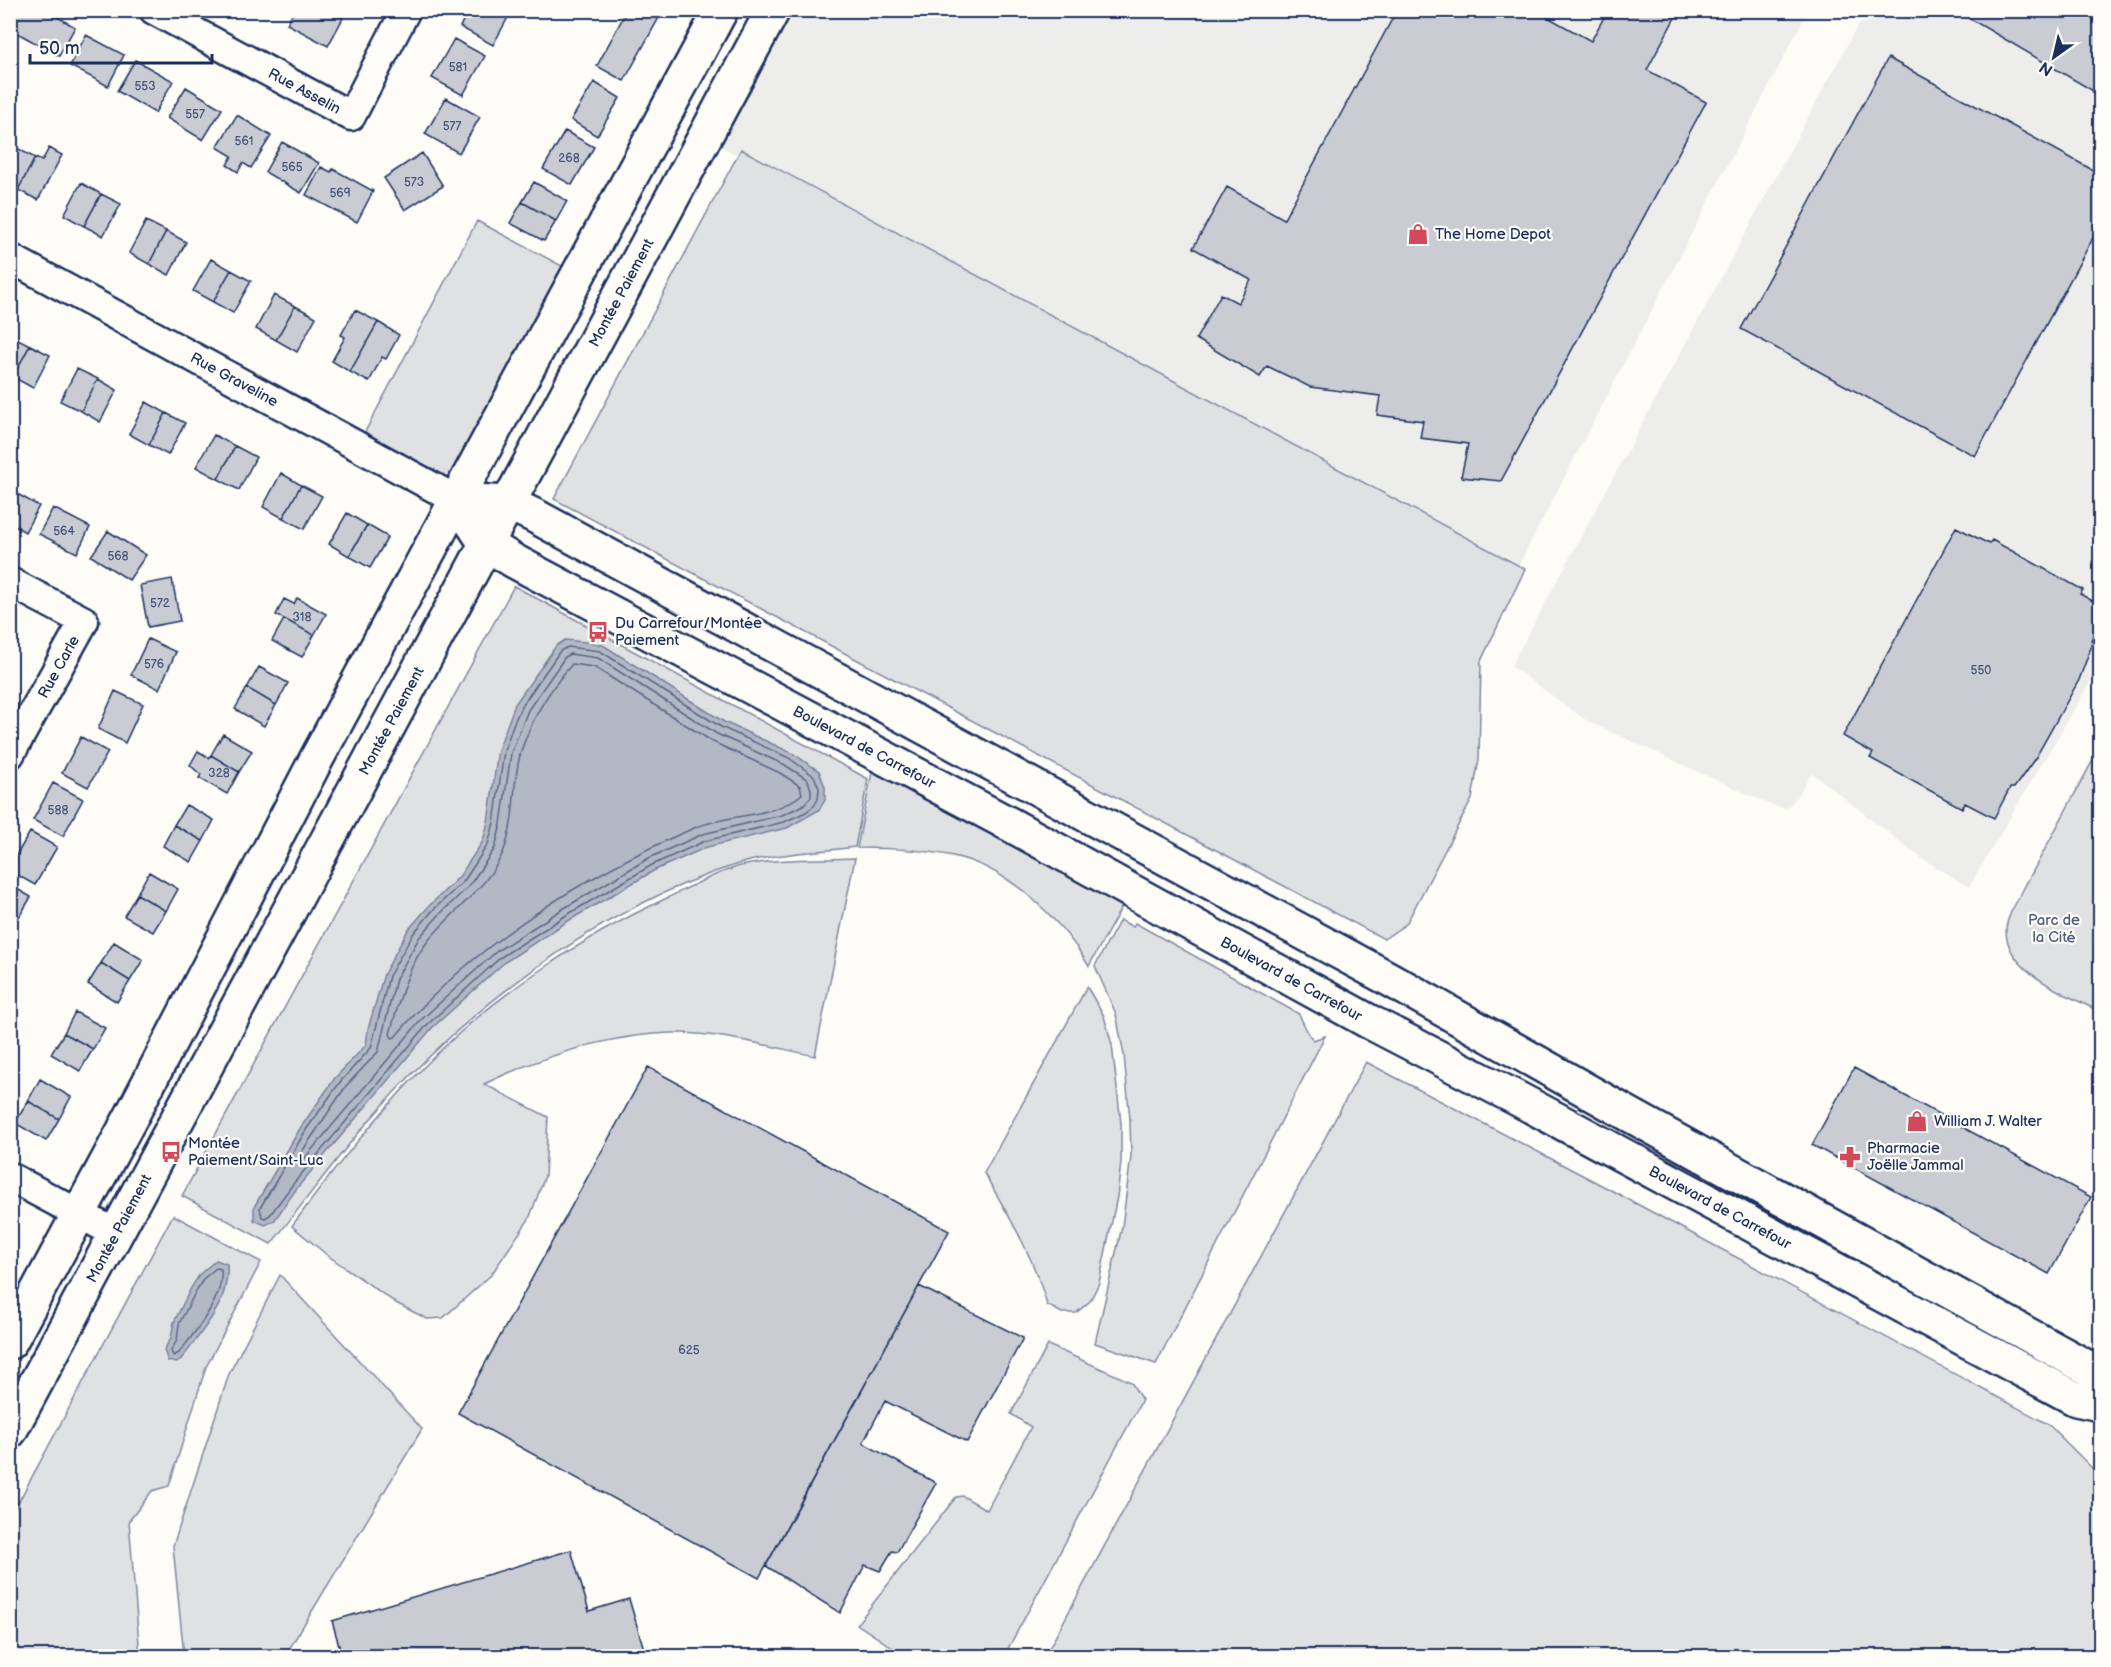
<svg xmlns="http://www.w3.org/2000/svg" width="2111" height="1667" font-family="'Balsamiq Sans',sans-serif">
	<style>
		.built { fill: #edeeec }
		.green { fill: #e0e1e3; stroke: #7e88a0; stroke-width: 1.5 }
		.water { fill: #b3b8c5; stroke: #76819c; stroke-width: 1.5 }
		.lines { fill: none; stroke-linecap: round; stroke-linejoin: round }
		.shore { stroke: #586687; stroke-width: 1.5 }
		.building { fill: #c9ccd3; stroke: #1b2f5e; stroke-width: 1.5 }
		.street-casing { stroke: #1b2f5e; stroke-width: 33 }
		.secondary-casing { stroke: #1b2f5e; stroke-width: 38 }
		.street { stroke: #fdfcf7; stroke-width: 28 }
		.secondary { stroke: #fdfcf7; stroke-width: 33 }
		.labels { text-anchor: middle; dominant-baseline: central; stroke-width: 4.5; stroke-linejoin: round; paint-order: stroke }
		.number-label { font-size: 12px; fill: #46567b }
		.street-label { font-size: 15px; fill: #1b2f5e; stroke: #fdfcf7 }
		.poi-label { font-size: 15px; fill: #1b2f5e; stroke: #fdfcf7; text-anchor: start }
		.park-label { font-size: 15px; fill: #4c5c7f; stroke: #fdfcf7 }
	</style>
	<rect width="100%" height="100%" fill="#fdfcf7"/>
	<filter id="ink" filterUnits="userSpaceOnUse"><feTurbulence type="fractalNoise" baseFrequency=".0167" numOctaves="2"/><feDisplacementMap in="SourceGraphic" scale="12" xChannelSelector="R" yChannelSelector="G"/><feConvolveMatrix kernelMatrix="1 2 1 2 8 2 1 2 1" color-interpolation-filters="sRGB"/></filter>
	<g filter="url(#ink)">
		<path class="built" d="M 773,11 L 1808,11 L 1515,572 L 705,138 Z
			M 1876,11 L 2100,11 L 2100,666 L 1969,887 L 1921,858 L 1812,773 L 1796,798 L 1786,809 L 1769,804 L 1587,721 L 1511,666 L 1858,25 L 1870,20 Z"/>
		<path class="green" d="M 741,149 L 1525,569 L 1481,661 L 1479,759 L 1472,799 L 1406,924 L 1384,939 L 554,499 Z
			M 477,221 L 577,274 L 457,500 L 357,447 Z
			M 514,586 L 868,779 L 855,847 C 817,852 776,853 738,864 C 598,908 461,1012 367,1123 C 333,1162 303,1204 271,1244 L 182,1196 Z
			M 2100,747 L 2100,1012 C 2069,995 2006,973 2006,930 C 2006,924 2009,917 2011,912 Z
			M 876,752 L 1131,890 L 1089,966 C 1060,918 1009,868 953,856 C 921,849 889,848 857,848 Z
			M 855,858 L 815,1056 C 768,1046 718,1032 670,1033 C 606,1035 541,1057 484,1084 L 548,1117 L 545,1176 L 529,1219 L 491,1275 L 443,1318 L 427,1319 L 396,1303 L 327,1255 L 292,1226 C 332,1171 375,1118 422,1069 C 489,999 580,938 667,898 C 690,887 726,867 751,864 C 785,858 821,860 855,858 Z
			M 1120,920 L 1133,927 L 1135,923 L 1299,1014 L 1306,1029 L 1313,1040 L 1325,1036 L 1156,1364 L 1095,1343 L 1122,1227 L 1131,1156 L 1130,1120 L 1124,1055 L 1116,1014 L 1095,966 Z
			M 1087,987 L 1104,1016 L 1112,1045 L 1121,1123 L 1121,1162 L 1117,1197 L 1099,1283 L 1090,1301 L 1076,1313 L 1062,1313 L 1047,1305 C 1034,1257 1009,1216 984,1173 Z
			M 1366,1062 L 1607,1188 L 2048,1424 L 2100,1476 L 2100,1656 L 1045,1656 Z
			M 173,1215 L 261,1262 L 206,1367 L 169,1486 L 152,1491 L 129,1521 L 140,1656 L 11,1656 L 11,1516 Z
			M 280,1275 L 422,1429 L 285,1656 L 184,1656 L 173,1546 L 229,1374 Z
			M 1048,1345 L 1131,1382 L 1142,1400 L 1004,1656 L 905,1656 L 857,1624 L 956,1497 L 963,1496 L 987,1510 L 1031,1427 L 1011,1414 Z"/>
		<path class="water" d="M 565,640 L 586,642 L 603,645 L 724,722 L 792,753 L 819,771 L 825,787 L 825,800 L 819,810 L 787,828 L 707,847 L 655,870 L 568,921 L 505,962 L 432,1028 L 297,1188 L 274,1221 L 265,1225 L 254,1220 L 254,1207 L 301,1127 L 335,1078 L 366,1045 L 368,1029 L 384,974 L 408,930 L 429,906 L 459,877 L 483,841 L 488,822 L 498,750 L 508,723 L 515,704 L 556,646 Z
			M 216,1260 L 227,1264 C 229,1294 215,1314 198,1337 C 191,1346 186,1355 177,1363 L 168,1361 L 164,1350 L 171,1338 L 174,1322 L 191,1288 L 200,1274 Z"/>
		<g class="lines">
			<path class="shore" d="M 568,647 L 600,651 L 721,727 L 789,758 L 814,776 L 819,788 L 818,799 L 814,806 L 806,812 L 784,822 L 705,841 L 652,865 L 565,916 L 501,957 L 428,1024 L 293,1184 L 270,1215 L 265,1218 L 262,1217 L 260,1208 L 306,1130 L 340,1082 L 371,1048 L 389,976 L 413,934 L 433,910 L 464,881 L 488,844 L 494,823 L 504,751 L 513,725 L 521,707 L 560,651 Z
				M 570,654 L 598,658 L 717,734 L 785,765 L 808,780 L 811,790 L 811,797 L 802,806 L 782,815 L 703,834 L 649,858 L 561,910 L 497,951 L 422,1019 L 304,1159 L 300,1160 L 299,1156 L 346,1086 L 378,1052 L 396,979 L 419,938 L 439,915 L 469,886 L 495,848 L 501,824 L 511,753 L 521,728 L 528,710 L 565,657 Z
				M 572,664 L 594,667 L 713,742 L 780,773 L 800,786 L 802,794 C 773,819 728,813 694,828 C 585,875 472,945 395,1037 L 392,1038 L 390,1034 C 399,1001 407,967 428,941 C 453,910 489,887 504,850 C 516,820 512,785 520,755 C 530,721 549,690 572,664 Z
				M 216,1268 L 221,1269 C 225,1297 195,1332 179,1353 L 173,1356 L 171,1351 L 177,1340 L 179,1324 L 196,1291 L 204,1278 Z"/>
		</g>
		<path class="building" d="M 18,10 L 46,10 L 75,27 L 59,56 L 10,29 L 10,24 Z
			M 294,10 L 329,10 L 343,18 L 328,46 L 287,24 Z
			M 468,10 L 512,10 L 493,45 L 460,27 Z
			M 627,10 L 655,10 L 661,14 L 624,81 L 597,66 Z
			M 1397,10 L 1535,10 L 1591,41 L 1608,10 L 1675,10 L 1678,12 L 1647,70 L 1706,102 L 1501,481 L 1461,477 L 1468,444 L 1420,438 L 1423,421 L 1377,415 L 1380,396 L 1310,387 L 1267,366 L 1260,377 L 1196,339 L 1221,294 L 1238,303 L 1251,280 L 1193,248 L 1227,187 L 1284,219 Z
			M 1955,10 L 2100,10 L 2100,95 Z
			M 86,35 L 124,55 L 108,86 L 70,66 Z
			M 454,39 L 485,56 L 463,95 L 432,78 Z
			M 1888,58 L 2100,174 L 2100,225 L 1975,456 L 1741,329 Z
			M 135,60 L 173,81 L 155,113 L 117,91 Z
			M 594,82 L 620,98 L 597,136 L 571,120 Z
			M 186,87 L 222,109 L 203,140 L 167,118 Z
			M 446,98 L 480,117 L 459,153 L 425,134 Z
			M 237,115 L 271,136 L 251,168 L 243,163 L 238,172 L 227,165 L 232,156 L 217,147 Z
			M 565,131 L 594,147 L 572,185 L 543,169 Z
			M 282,142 L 319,163 L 301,193 L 265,172 Z
			M 15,147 L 35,158 L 18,190 L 10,186 L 10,155 Z
			M 49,148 L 62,155 L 38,200 L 18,190 L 35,158 L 42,161 Z
			M 422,153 L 443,186 L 405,210 L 384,178 Z
			M 321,167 L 331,172 L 333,169 L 373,191 L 357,222 L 306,195 Z
			M 534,182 L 567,201 L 556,221 L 522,202 Z
			M 81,183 L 101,194 L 84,226 L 64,215 Z
			M 101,194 L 121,204 L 103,236 L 84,226 Z
			M 522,202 L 556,221 L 544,241 L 510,223 Z
			M 146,221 L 166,231 L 149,264 L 129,253 Z
			M 166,231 L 186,242 L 169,275 L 149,264 Z
			M 211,259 L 231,270 L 213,302 L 193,291 Z
			M 231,270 L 251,281 L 233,313 L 213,302 Z
			M 274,295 L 295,306 L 276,340 L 256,329 Z
			M 295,306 L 316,317 L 297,352 L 276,340 Z
			M 355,310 L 378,322 L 350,372 L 332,361 L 345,337 L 341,335 Z
			M 378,322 L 399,335 L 386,359 L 382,357 L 369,382 L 350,372 Z
			M 10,335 L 30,345 L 13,377 L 10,376 Z
			M 30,345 L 50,355 L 33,388 L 13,377 Z
			M 77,369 L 98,379 L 81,411 L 60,401 Z
			M 98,379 L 117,390 L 100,422 L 81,411 Z
			M 146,402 L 166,413 L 149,445 L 129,434 Z
			M 166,413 L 185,423 L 168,455 L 149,445 Z
			M 214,435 L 235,446 L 218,479 L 196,467 Z
			M 235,446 L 256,457 L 239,490 L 218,479 Z
			M 281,473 L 301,485 L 283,518 L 263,507 Z
			M 301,485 L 322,496 L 304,529 L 283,518 Z
			M 10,490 L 39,506 L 25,532 L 10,523 Z
			M 53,508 L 90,527 L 77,553 L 39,534 Z
			M 347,513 L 367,525 L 349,556 L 329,544 Z
			M 367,525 L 388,537 L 370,568 L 349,556 Z
			M 1956,527 L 1989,544 L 1992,540 L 2083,590 L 2080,594 L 2100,605 L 2100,622 L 2091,640 L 2093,642 L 2079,680 L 2036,757 L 2014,788 L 2010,788 L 1994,818 L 1965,803 L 1962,808 L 1870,758 L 1873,753 L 1843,736 Z
			M 108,531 L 146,555 L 129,580 L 91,556 Z
			M 172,579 L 180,621 L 148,627 L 140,585 Z
			M 297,598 L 326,614 L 314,635 L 276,615 L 284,599 L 294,604 Z
			M 284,619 L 314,635 L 302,657 L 272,641 Z
			M 148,639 L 176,652 L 159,689 L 131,675 Z
			M 259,667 L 288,683 L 276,705 L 247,688 Z
			M 247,688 L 276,705 L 264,726 L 235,709 Z
			M 115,691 L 143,704 L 125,743 L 98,729 Z
			M 223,734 L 252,751 L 239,772 L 211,755 Z
			M 81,737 L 108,752 L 88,787 L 62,773 Z
			M 198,751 L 209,758 L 211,755 L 239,772 L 227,794 L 199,778 L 201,775 L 190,765 Z
			M 53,783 L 83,799 L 63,836 L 33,820 Z
			M 186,805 L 214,820 L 203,841 L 174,825 Z
			M 174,825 L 203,841 L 191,862 L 163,846 Z
			M 30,832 L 57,847 L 35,885 L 10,871 L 10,866 Z
			M 149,872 L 178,889 L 166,911 L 137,894 Z
			M 10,885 L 31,897 L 10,932 Z
			M 137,894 L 166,911 L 153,932 L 124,916 Z
			M 114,942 L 143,960 L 130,981 L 101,963 Z
			M 101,963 L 130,981 L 117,1002 L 88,984 Z
			M 75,1012 L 105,1028 L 93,1049 L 64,1033 Z
			M 64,1033 L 93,1049 L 80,1071 L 51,1054 Z
			M 648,1067 L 949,1231 L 759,1578 L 458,1413 Z
			M 1854,1068 L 2091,1197 L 2049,1274 L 1812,1145 Z
			M 40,1079 L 71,1097 L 59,1119 L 28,1101 Z
			M 28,1101 L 59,1119 L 46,1141 L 15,1123 Z
			M 919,1286 L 1023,1338 L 967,1442 L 885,1401 L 863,1443 L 936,1483 L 897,1552 L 892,1551 L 880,1571 L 865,1565 L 840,1613 L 766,1566 Z
			M 571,1550 L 589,1611 L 629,1599 L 646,1656 L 342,1656 L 332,1621 Z"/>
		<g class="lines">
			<defs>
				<g id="street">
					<path id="s1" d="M 154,10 L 351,116 L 406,10"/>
					<path id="s2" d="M 10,258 L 457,500"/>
					<path d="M 10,582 L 84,621 L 10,754"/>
					<path d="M 10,1177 L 117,1234"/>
				</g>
				<g id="secondary">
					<path id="s3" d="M 457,500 L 486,544 L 514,561 L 1011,825 L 1368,1021 L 1522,1101 L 2076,1399 L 2100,1404"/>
					<path d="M 457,500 L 508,503 L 535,516 L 1391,980 L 1623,1111 L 2090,1369 L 2100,1381"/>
					<path d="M 10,1342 L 131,1117 L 317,758 L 721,10"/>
					<path id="s4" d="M 10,1431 L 773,10"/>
				</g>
			</defs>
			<use href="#street" class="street-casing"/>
			<use href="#secondary" class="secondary-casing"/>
			<use href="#street" class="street"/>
			<use href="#secondary" class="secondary"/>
		</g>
	</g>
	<defs>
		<symbol id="shop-bare" viewBox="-9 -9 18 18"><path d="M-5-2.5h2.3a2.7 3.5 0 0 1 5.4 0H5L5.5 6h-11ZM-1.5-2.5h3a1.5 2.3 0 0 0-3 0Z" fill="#d1495b" stroke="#fdfcf7" stroke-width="2.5" paint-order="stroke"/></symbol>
		<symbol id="bus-bare" viewBox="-9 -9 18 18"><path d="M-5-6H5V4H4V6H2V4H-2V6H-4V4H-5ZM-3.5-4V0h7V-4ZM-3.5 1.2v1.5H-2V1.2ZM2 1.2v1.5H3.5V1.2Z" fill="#d1495b" stroke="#fdfcf7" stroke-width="2.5" paint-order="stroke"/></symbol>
		<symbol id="pharmacy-bare" viewBox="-9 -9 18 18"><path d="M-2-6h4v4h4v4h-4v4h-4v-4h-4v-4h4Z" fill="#d1495b" stroke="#fdfcf7" stroke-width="2.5" paint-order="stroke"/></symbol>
	</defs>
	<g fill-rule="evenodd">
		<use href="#shop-bare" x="1403" y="219" width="30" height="30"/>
		<use href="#bus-bare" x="583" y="617" width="30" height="30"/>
		<use href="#shop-bare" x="1902" y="1106" width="30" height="30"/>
		<use href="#bus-bare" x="156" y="1137" width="30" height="30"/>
		<use href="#pharmacy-bare" x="1835" y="1142" width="30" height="30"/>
	</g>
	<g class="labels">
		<g class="number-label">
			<text x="458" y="67">581</text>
			<text x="145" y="86">553</text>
			<text x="195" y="114">557</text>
			<text x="452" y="126">577</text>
			<text x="244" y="141">561</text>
			<text x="569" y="158">268</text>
			<text x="292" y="167">565</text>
			<text x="414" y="182">573</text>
			<text x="340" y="193">569</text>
			<text x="64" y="531">564</text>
			<text x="118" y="556">568</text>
			<text x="160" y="603">572</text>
			<text x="302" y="617">318</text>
			<text x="154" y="664">576</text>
			<text x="1981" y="670">550</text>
			<text x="219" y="773">328</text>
			<text x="58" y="810">588</text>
			<text x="689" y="1350">625</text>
		</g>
		<g class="street-label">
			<text stroke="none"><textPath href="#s1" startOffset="171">Rue Asselin</textPath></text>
			<text stroke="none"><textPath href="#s4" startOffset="1292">Montée Paiement</textPath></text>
			<text stroke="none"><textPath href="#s2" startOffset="255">Rue Graveline</textPath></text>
			<text transform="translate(59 667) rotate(-61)">Rue Carle</text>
			<text stroke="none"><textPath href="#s4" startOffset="806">Montée Paiement</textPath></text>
			<text stroke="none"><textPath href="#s3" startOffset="482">Boulevard de Carrefour</textPath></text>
			<text stroke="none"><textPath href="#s3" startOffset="968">Boulevard de Carrefour</textPath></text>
			<text stroke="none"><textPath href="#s3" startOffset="1454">Boulevard de Carrefour</textPath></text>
			<text stroke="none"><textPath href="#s4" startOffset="230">Montée Paiement</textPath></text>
		</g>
		<g class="poi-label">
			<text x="1435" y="234">The Home Depot</text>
			<text x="615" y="623">Du Carrefour/Montée<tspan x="615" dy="17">Paiement</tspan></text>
			<text x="1934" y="1121">William J. Walter</text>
			<text x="188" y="1143">Montée<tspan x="188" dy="17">Paiement/Saint-Luc</tspan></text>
			<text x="1867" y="1148">Pharmacie<tspan x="1867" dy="17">Joëlle Jammal</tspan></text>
		</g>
		<g class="park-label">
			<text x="2054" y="920">Parc de<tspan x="2054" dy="17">la Cité</tspan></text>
		</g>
	</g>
	<rect width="2111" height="1667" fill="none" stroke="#fdfcf7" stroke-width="36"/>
	<rect x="18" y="18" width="2075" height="1631" fill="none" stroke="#1b2f5e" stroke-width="2" filter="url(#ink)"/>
	<g transform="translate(2054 57) rotate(214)" stroke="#fdfcf7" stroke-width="4.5" paint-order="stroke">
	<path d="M0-4.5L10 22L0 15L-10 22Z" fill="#1b2f5e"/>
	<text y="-9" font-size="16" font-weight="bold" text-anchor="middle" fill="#1b2f5e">N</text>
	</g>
	<path d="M30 54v9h182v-9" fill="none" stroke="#1b2f5e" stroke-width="3"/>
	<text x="39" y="54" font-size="18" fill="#1b2f5e" stroke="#fdfcf7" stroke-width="4.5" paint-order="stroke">50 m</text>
</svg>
